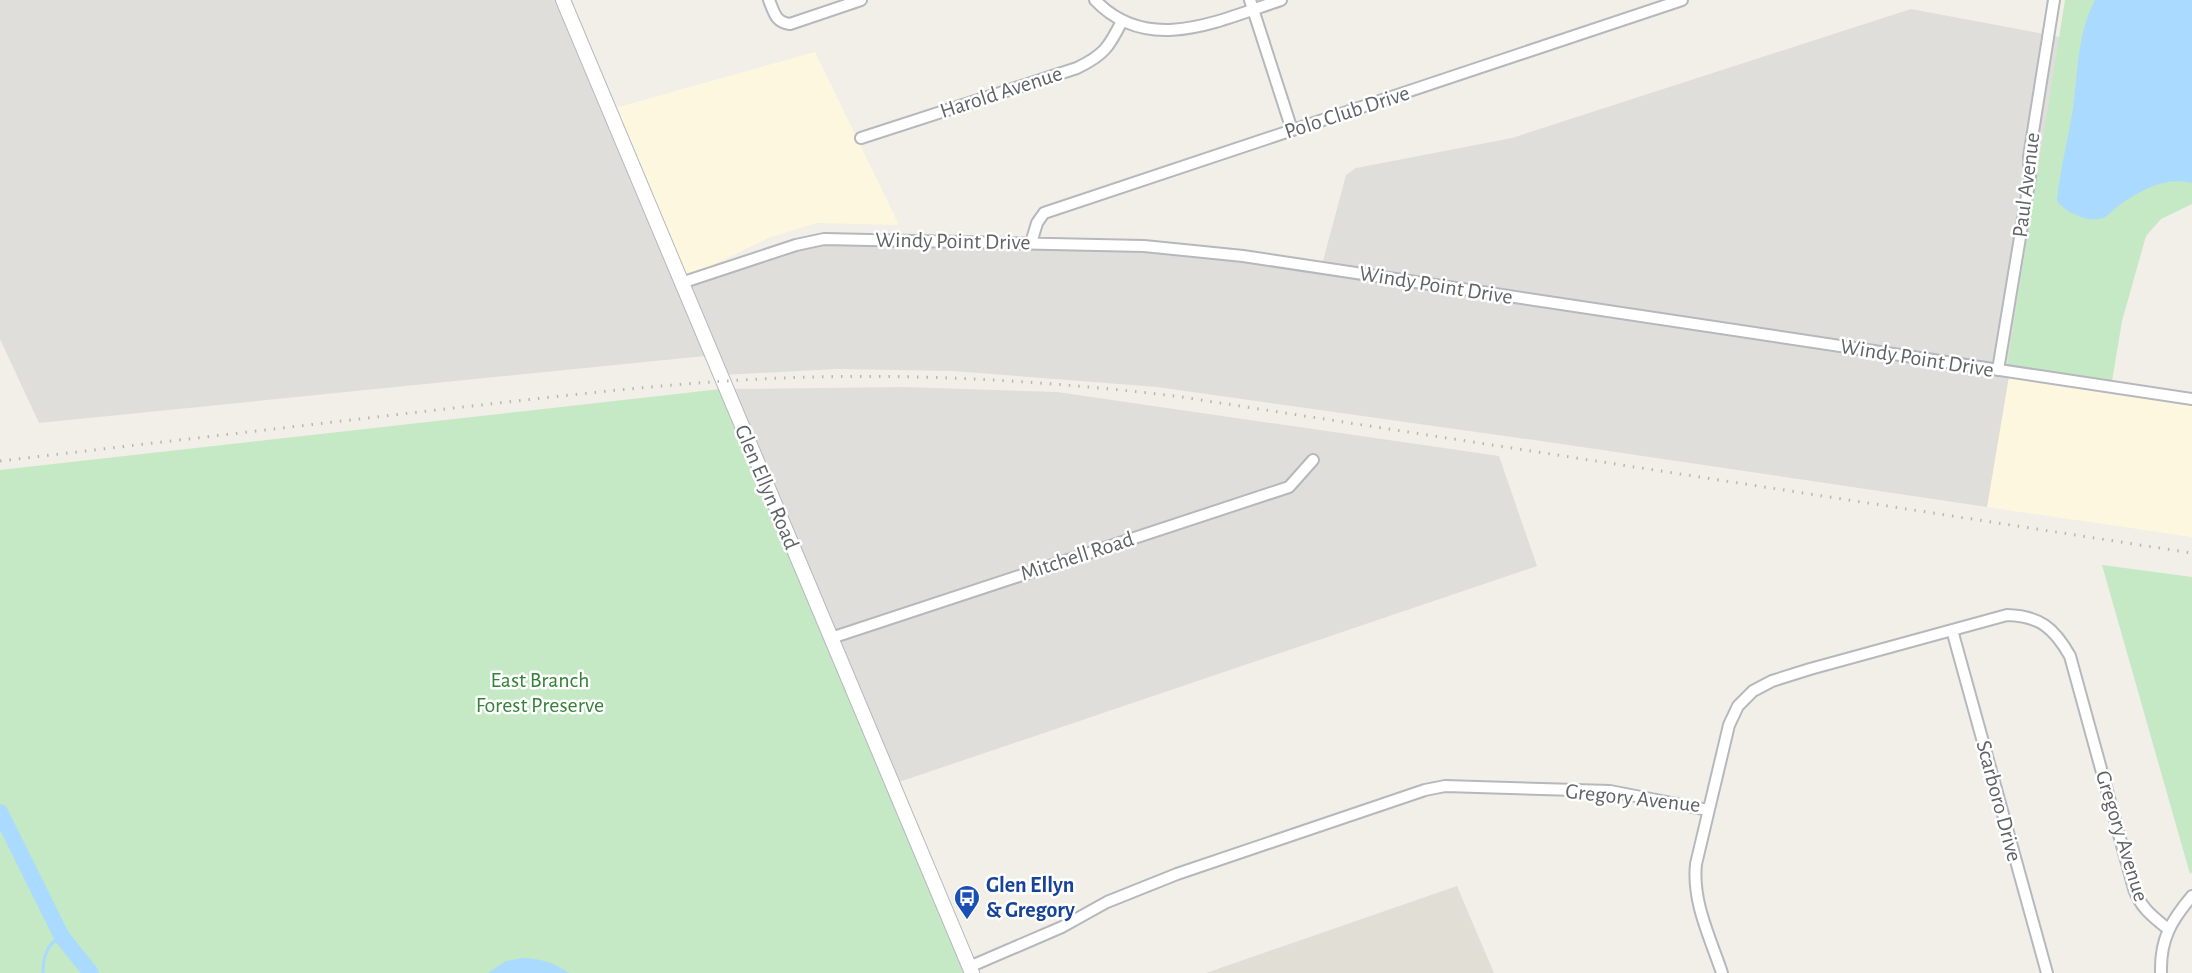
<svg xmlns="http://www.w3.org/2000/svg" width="2192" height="973" font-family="'Alegreya Sans',sans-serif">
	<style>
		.commercial { fill: #fef7e0 }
		.industrial { fill: #e0deda }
		.education { fill: #e1ded6 }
		.green { fill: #c5e8c5 }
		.water { fill: #aadaff }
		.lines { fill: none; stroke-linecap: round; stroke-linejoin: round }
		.stream { stroke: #aadaff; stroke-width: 3 }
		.river { stroke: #aadaff; stroke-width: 16 }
		.minor-casing { stroke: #b5b8bc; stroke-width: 14 }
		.tertiary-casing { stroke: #b5b8bc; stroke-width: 16 }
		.minor { stroke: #fff; stroke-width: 10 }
		.tertiary { stroke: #fff; stroke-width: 14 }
		.rail { stroke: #b6b7b8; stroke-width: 3; stroke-dasharray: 1.5 8; stroke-linecap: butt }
		.labels { text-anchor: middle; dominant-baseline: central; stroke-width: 5; stroke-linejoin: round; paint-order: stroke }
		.street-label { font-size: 22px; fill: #5f6368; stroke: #fff }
		.park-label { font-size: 22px; fill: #348238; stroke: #fff }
		.transit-label { font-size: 22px; font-weight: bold; fill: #164399; stroke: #fff; text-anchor: start }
	</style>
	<rect width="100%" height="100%" fill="#f1efe8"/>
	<path class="commercial" d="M 815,52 L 899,225 L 817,223 L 768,238 L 684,279 L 611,109 Z
		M 2009,376 L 2192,402 L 2192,537 L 1987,507 Z"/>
	<path class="industrial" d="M 0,0 L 559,0 L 705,356 L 39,423 L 0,339 Z
		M 1911,9 L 2060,37 L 2007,365 L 2009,376 L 1987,507 L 1541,441 L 1157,387 L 953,371 L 837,369 L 723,375 L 686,286 L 824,242 L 1142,249 L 1320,272 L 1346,175 L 1356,168 L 1512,138 Z
		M 904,387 L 1057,392 L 1499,456 L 1537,566 L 896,783 L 733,389 Z"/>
	<path class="education" d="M 1457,886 L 1494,973 L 1206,973 Z"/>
	<path class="green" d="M 2065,0 L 2192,0 L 2192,204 L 2161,219 L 2146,236 L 2122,321 L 2111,387 L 2007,365 Z
		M 721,389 L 968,973 L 0,973 L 0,470 Z
		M 2102,565 L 2192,577 L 2192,872 L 2190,874 Z"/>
	<path class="water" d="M 2095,0 L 2192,0 L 2192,183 C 2164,176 2140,191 2118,206 C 2114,209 2109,215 2103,218 C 2090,223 2065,213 2057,201 C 2060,167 2070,134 2074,100 C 2078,66 2079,30 2095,0 Z
		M 523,958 C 541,959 554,962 569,973 L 488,973 L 506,961 Z"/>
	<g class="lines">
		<path class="stream" d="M 43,973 C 43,958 47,942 62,937"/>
		<path class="river" d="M 0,812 L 62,937 L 91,973"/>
		<defs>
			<path id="minor" d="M 769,0 C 774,12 775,22 790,24 L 861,0
				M 1095,0 C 1148,56 1220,20 1281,0
				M 1250,0 L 1292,130
				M 861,138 L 1077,68 C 1104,55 1109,47 1122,21
				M 1031,243 L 1037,223 L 1044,213 L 1682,0
				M 681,283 L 796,245 L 824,239 L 1144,246 L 1243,256 L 2192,399
				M 1998,370 L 2030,177 L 2029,157 L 2054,0
				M 1952,630 L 2047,973
				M 831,638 L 1289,487 L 1313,460
				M 969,967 L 1062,927 L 1107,902 L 1177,874 L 1425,790 L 1445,786 L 1610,791 L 1708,810
				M 1722,973 C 1710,937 1692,902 1696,864 L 1729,725 L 1738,706 L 1753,691 L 1772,681 L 1810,669 L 2007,615 C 2040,616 2054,628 2070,656 L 2134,889 C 2141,908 2152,916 2168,929
				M 2161,973 C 2160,939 2171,921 2192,896"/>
			<path id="tertiary" d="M 563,0 L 972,973"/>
		</defs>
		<use href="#minor" class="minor-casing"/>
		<use href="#tertiary" class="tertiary-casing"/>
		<use href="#minor" class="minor"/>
		<use href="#tertiary" class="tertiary"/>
		<path class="rail" d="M 0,461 C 145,444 291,427 436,410 C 562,396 688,380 814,377 C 935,374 1056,382 1175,396 L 2192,553"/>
	</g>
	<defs>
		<symbol id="bus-pin" viewBox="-11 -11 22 30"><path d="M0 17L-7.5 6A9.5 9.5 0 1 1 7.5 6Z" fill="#1a4fb4" stroke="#fff"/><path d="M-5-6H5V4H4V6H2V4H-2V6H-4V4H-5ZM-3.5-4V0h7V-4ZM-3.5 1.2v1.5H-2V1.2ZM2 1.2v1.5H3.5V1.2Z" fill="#fff"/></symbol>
	</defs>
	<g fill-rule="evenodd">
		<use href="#bus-pin" x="952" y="883" width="30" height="40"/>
	</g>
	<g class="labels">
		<g class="street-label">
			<text transform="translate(1001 92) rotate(-18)">Harold Avenue</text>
			<text transform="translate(1347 112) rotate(-18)">Polo Club Drive</text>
			<text transform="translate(2026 185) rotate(-83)">Paul Avenue</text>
			<text transform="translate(953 241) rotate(1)">Windy Point Drive</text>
			<text transform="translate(1436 285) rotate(9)">Windy Point Drive</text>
			<text transform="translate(1917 358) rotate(9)">Windy Point Drive</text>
			<text transform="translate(767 487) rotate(67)">Glen Ellyn Road</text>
			<text transform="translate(1077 556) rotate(-18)">Mitchell Road</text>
			<text transform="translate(1633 798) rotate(6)">Gregory Avenue</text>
			<text transform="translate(1999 801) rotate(75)">Scarboro Drive</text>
			<text transform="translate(2122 836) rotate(73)">Gregory Avenue</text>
		</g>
		<g class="park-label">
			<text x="540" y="680">East Branch<tspan x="540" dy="25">Forest Preserve</tspan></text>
		</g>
		<g class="transit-label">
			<text x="986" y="885">Glen Ellyn<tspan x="986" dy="25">&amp; Gregory</tspan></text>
		</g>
	</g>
</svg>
